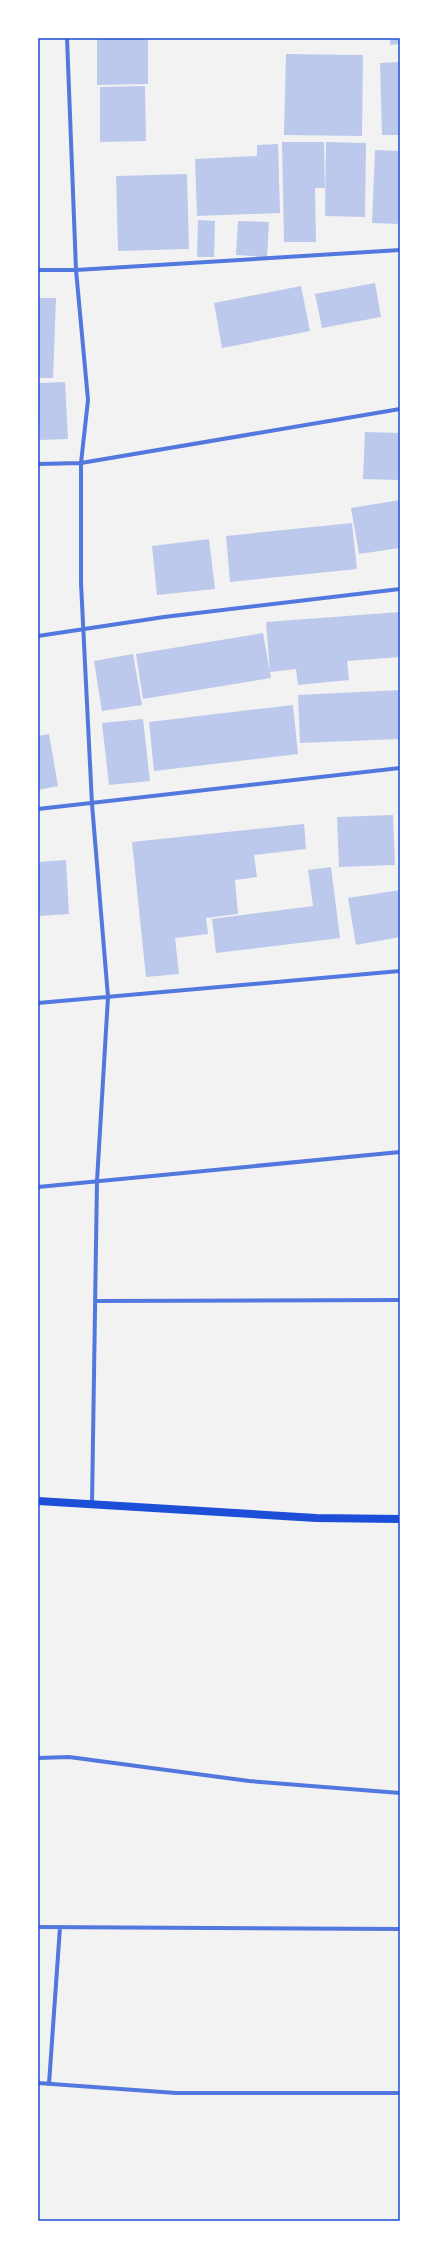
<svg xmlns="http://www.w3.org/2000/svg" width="438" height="2259" font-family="'DM Sans',sans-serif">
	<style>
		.building { fill: #bdc9ec }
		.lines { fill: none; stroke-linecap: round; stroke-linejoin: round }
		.minor { stroke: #5277de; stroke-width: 4 }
		.secondary { stroke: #1d4ed8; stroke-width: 8 }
		.neatline { fill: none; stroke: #1d4ed8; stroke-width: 1.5 }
	</style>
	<rect width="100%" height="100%" fill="#f2f2f2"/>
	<path class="building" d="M 97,38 L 148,38 L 148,84 L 97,85 Z
		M 390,38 L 400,38 L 400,44 L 390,45 Z
		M 286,54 L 363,55 L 362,136 L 284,135 Z
		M 400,62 L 400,135 L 382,135 L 380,63 Z
		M 145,86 L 146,141 L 100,142 L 100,87 Z
		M 282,142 L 324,142 L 325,188 L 315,188 L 316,242 L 284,242 Z
		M 326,142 L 366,143 L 365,217 L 325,216 Z
		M 278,144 L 280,213 L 197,216 L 195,159 L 257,156 L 257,145 Z
		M 375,150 L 400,151 L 400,224 L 372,223 Z
		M 187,174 L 189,249 L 118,251 L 116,176 Z
		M 198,220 L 215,221 L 214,257 L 197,257 Z
		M 238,221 L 269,222 L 267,257 L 236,255 Z
		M 375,283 L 381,317 L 322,328 L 315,294 Z
		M 301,286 L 310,331 L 222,348 L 214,303 Z
		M 38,298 L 56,298 L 53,378 L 38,378 Z
		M 65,382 L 68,439 L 40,440 L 38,383 Z
		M 365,432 L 400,433 L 400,480 L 363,479 Z
		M 400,500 L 400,548 L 359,554 L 351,508 Z
		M 352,523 L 357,569 L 230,582 L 226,536 Z
		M 209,539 L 215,589 L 157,595 L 152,546 Z
		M 400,612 L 400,657 L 347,661 L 349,680 L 298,685 L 296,669 L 270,672 L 266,622 Z
		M 263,633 L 271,678 L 143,699 L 136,654 Z
		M 133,654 L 142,705 L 102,711 L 94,661 Z
		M 400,690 L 400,739 L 300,743 L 298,695 Z
		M 293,705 L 298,754 L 154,771 L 149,722 Z
		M 143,719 L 150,781 L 109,785 L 102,723 Z
		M 49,734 L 58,786 L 38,790 L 38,736 Z
		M 393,815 L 395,865 L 339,867 L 337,817 Z
		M 304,824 L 306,849 L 254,855 L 257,877 L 235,880 L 238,914 L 206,918 L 208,934 L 175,938 L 179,974 L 146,977 L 132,842 Z
		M 66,860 L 69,914 L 38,916 L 38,862 Z
		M 331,867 L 340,938 L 216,953 L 212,919 L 313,906 L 308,870 Z
		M 400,890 L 400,937 L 356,945 L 348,898 Z"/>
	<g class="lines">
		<path class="minor" d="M 67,38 L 76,270 L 88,400 L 81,463 L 81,583 L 92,804 L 108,997 L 97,1181 L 92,1504
			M 38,270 L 76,270 L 400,250
			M 38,464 L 81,463 L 400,409
			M 38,636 L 164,617 L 400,589
			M 38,809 L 400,768
			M 38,1003 L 400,971
			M 38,1187 L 400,1152
			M 95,1301 L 400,1300
			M 38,1758 L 69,1757 L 249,1781 L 400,1793
			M 38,1927 L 400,1929
			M 38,2083 L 176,2093 L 400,2093
			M 49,2084 L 60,1927"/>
		<path class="secondary" d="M 38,1501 L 316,1518 L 400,1519"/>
	</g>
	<rect width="438" height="2259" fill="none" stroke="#ffffff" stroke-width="78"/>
	<rect x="39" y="39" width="360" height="2181" class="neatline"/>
</svg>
